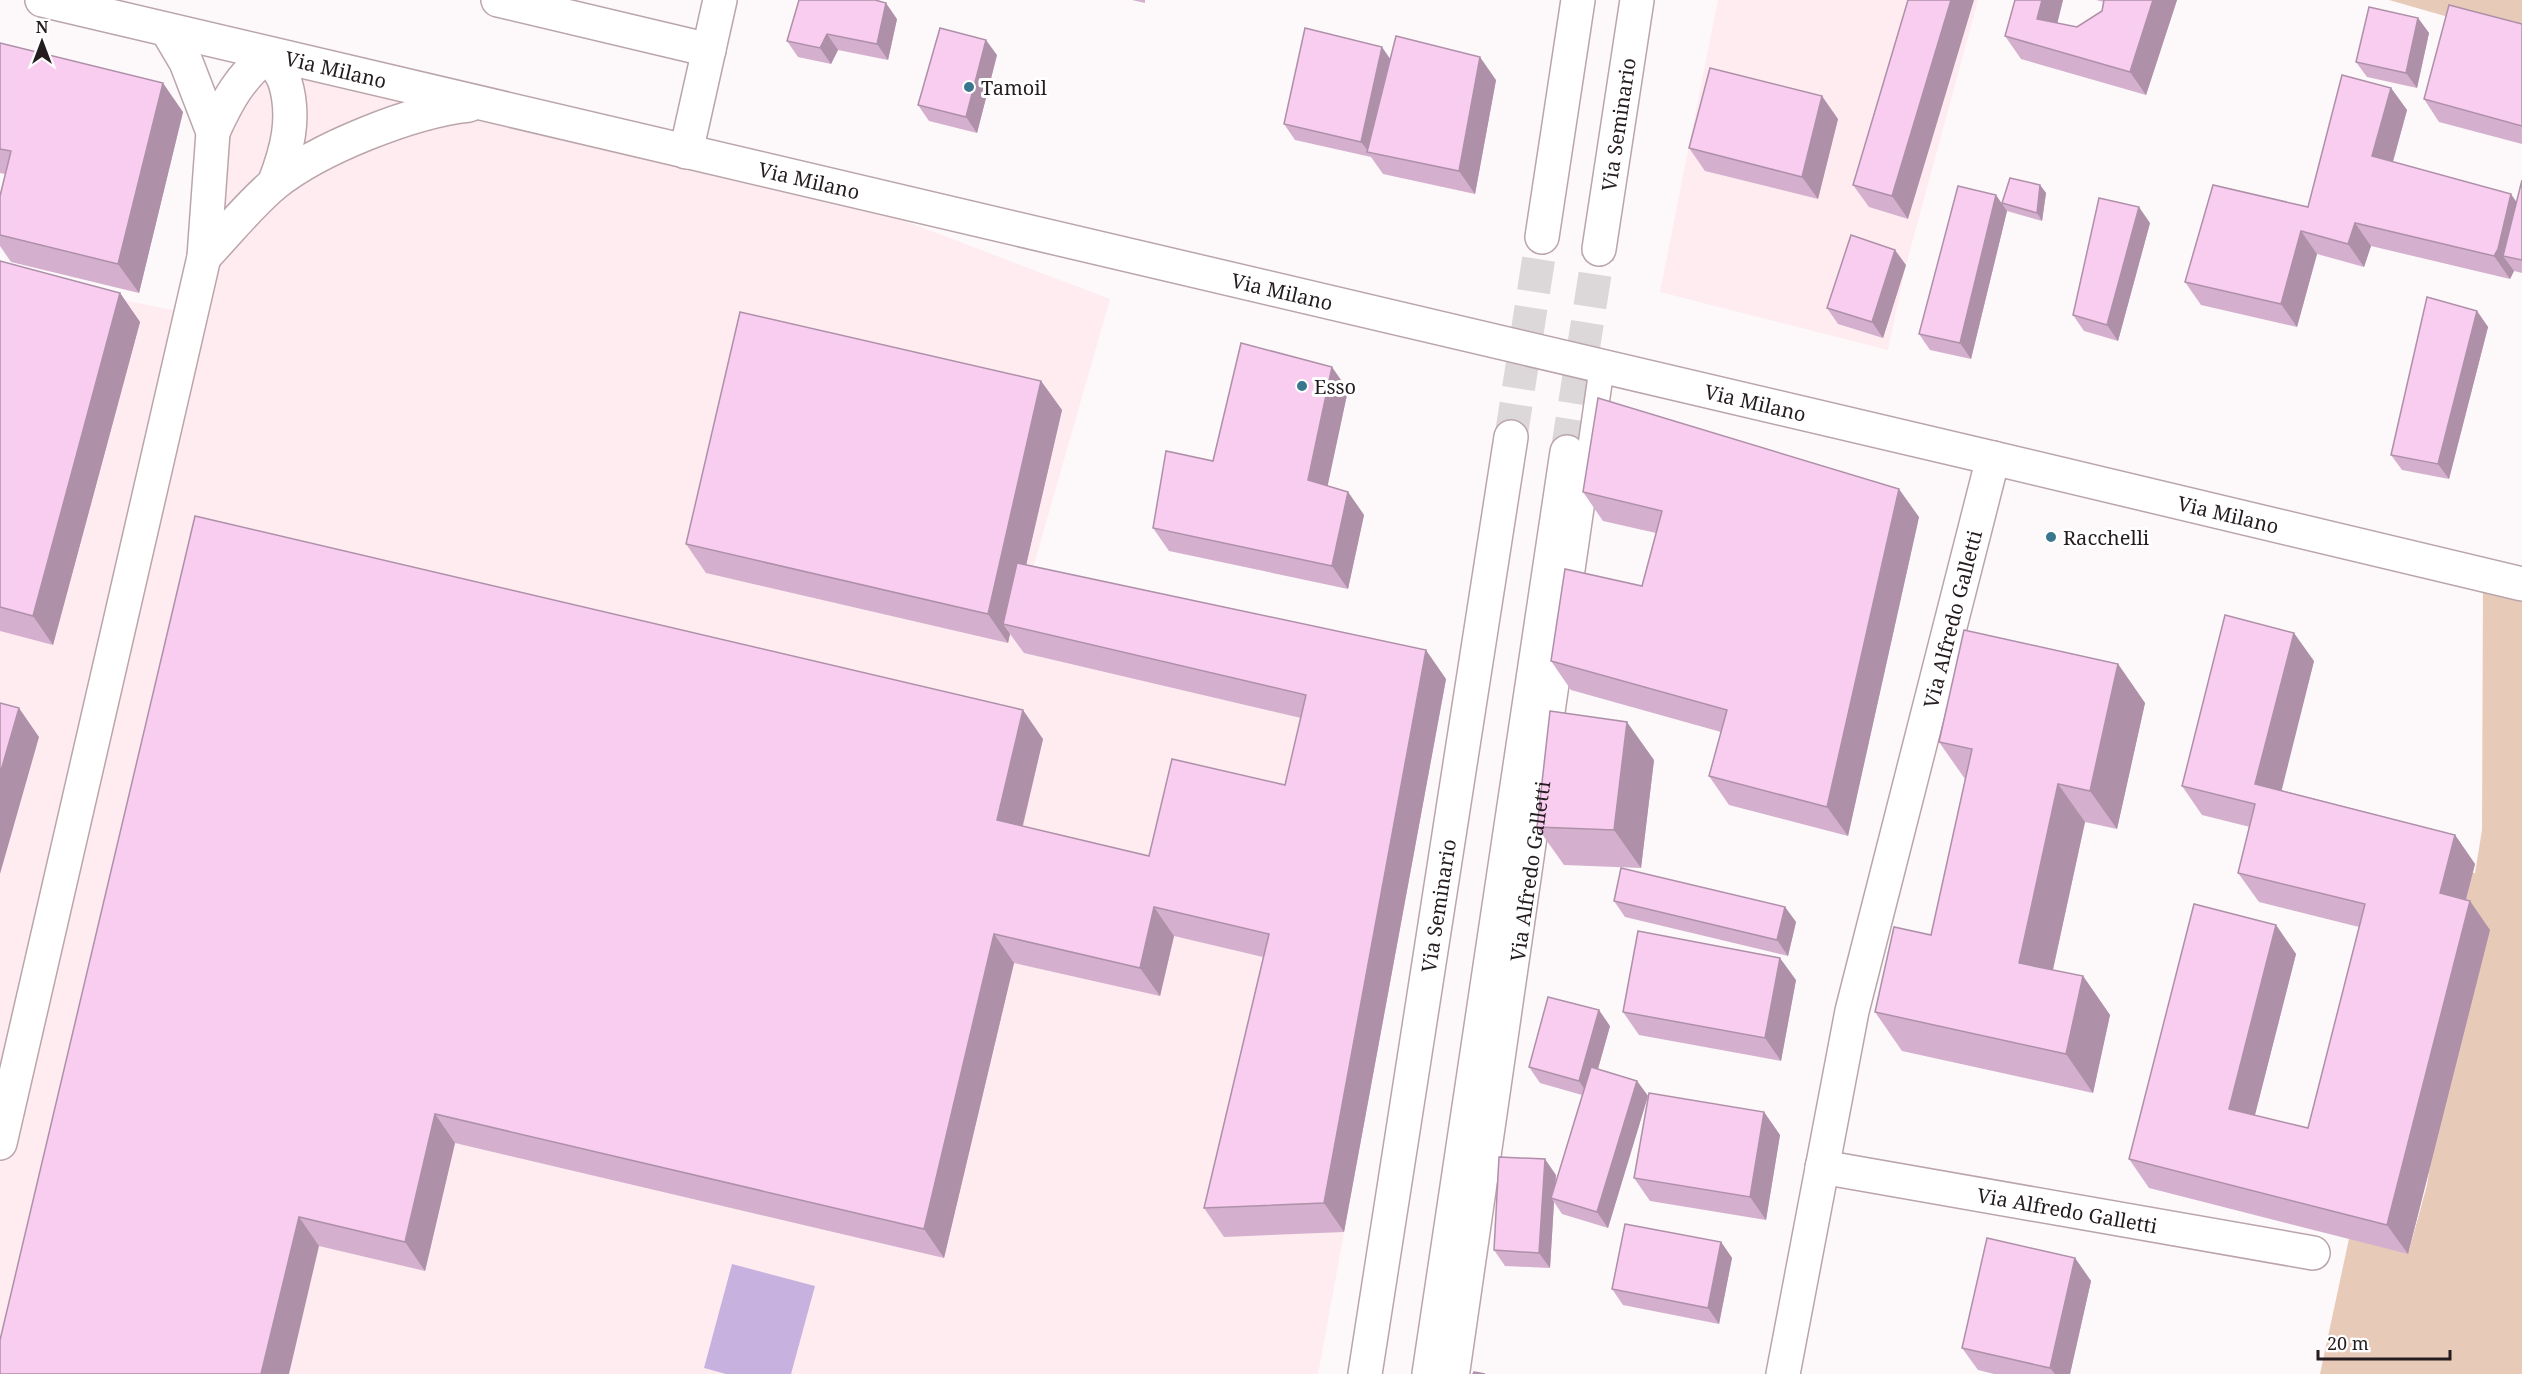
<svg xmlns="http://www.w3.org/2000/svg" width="2522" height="1374" font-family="'Noto Serif',serif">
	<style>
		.built { fill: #feecf1 }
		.green { fill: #e8cab9 }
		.water { fill: #c7b2df }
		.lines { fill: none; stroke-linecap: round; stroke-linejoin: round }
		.primary-tunnel { stroke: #dcd7d9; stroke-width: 33; stroke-dasharray: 33 16; stroke-linecap: butt }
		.service-casing { stroke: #baa5ab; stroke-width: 27 }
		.minor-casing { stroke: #baa5ab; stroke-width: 36 }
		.primary-casing { stroke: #baa5ab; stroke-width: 36 }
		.service { stroke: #fff; stroke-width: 24 }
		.minor { stroke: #fff; stroke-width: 33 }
		.primary { stroke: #fff; stroke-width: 33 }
		.wall { fill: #d5b0ce }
		.shaded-wall { fill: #ae90a8 }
		.building { fill: #f8cdf0; stroke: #ae90a8; stroke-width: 1.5 }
		.poi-dot { fill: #3a768e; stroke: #fff; stroke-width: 2 }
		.labels { text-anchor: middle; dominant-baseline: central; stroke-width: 6; stroke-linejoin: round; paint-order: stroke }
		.street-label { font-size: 20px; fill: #241c1e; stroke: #fff }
		.poi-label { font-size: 20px; fill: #241c1e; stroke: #fff; text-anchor: start }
	</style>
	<rect width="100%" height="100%" fill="#fdf8fa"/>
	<path class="built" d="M 1718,0 L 1978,0 L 1906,265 L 1888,350 L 1660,292 Z
		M 241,49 L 776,172 L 1110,299 L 1027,589 L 1446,679 L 1318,1374 L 0,1374 L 0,275 L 192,314 Z"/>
	<path class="green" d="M 2389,0 L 2522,0 L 2522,38 Z
		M 2483,577 L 2522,588 L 2522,1374 L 2320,1374 L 2350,1234 L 2392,1249 L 2409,1251 L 2427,1185 L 2462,957 L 2460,871 L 2475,873 L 2482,830 Z"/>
	<path class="water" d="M 732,1264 L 815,1286 L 791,1374 L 726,1374 L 704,1368 Z"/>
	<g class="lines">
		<path class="primary-tunnel" d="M 1511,437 L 1542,237
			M 1567,452 L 1599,249"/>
		<defs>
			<g id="service">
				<path d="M 1568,601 L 1602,366"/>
				<path id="s1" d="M 1457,1374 L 1563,639"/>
			</g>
			<g id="minor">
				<path d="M 498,0 L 709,50"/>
				<path d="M 686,152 L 720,0"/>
				<path id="s2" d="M 1822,1167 L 2313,1253"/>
				<path id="s3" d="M 1783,1374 L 1852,1011 L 1993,458"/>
			</g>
			<g id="primary">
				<path id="s4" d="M 42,0 L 1993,458 L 2522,584"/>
				<path d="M 269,54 C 274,63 282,73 285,82 C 296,118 287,151 274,184"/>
				<path d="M 213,132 C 228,99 240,77 269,54"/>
				<path d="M 1542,237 L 1578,0"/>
				<path id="s5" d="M 1599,249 L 1637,0"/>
				<path d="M 204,257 C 227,233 249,205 274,184 C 319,148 412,111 469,105"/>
				<path d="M 0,1143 L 204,257 L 213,132 L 186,62 L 167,30"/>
				<path id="s6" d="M 1365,1374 L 1511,437"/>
				<path d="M 1429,1374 L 1567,452"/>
			</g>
		</defs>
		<use href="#service" class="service-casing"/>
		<use href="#minor" class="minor-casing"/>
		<use href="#primary" class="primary-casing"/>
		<use href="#service" class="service"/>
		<use href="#minor" class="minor"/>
		<use href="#primary" class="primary"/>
	</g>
	<path class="wall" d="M 1132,0 L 1145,0 L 1145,3 Z
		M 1908,0 L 1908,219 L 1869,207 L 1853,185 Z
		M 2015,0 L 2063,0 L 2057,23 L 2077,27 L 2102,11 L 2104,2 L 2096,0 L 2177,0 L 2146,95 L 2021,59 L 2005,36 Z
		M 2418,18 L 2429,33 L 2417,88 L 2367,77 L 2356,62 Z
		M 897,19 L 888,60 L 838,50 L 831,64 L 798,57 L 787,41 Z
		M 2522,24 L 2522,144 L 2439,122 L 2424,99 Z
		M 0,43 L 183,112 L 139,293 L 11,262 L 0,246 L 0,196 L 5,174 L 0,173 Z
		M 997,55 L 977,133 L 929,121 L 918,105 Z
		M 1390,58 L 1496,80 L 1475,194 L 1383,174 L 1371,157 L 1295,140 L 1284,124 Z
		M 2391,88 L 2407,110 L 2393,162 L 2517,202 L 2522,180 L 2522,273 L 2514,271 L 2510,279 L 2371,246 L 2364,267 L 2317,254 L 2297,327 L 2201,305 L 2185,282 L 2308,207 Z
		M 1838,119 L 1818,199 L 1705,171 L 1689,148 Z
		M 2040,185 L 2046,193 L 2042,221 L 2007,211 L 1971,359 L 1930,350 L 1919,334 L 2002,203 Z
		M 2150,223 L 2118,341 L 2084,331 L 2073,315 Z
		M 0,261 L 120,293 L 140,322 L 53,645 L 0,631 Z
		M 1906,265 L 1883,338 L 1838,324 L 1827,308 Z
		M 2477,311 L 2488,327 L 2449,479 L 2402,470 L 2391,455 Z
		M 1041,381 L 1062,410 L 1026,565 L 1446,679 L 1344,1232 L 1224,1237 L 1204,1208 L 1263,957 L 1174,936 L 1160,996 L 1014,963 L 944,1258 L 455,1143 L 425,1271 L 319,1246 L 0,1374 L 1043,739 L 1023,826 L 1149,856 L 1285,785 L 1301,718 L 1024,653 L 1010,634 L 1008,643 L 706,573 L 686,544 Z
		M 1348,390 L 1327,486 L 1348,492 L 1364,515 L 1348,589 L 1169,551 L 1153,528 L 1213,461 Z
		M 1583,492 L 1919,517 L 1848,836 L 1729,805 L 1709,776 L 1721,732 L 1571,690 L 1551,661 L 1642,586 L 1656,533 L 1603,521 Z
		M 2314,661 L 2281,790 L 2455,835 L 2475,864 L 2466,900 L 2490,930 L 2408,1254 L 2149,1188 L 2129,1159 L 2276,925 L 2296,954 L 2255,1115 L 2308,1128 L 2359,927 L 2259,902 L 2238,873 L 2250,827 L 2202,815 L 2182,786 Z
		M 2118,664 L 2145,703 L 2117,829 L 2085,822 L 2053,970 L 2083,976 L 2110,1015 L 2093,1093 L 1902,1051 L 1875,1012 L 1931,935 L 1965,779 L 1939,742 Z
		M 1654,760 L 1641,868 L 1564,865 L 1537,827 Z
		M 1614,901 L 1785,907 L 1796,922 L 1788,956 L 1625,917 Z
		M 1796,980 L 1781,1061 L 1639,1035 L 1623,1012 Z
		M 1610,1026 L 1598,1069 L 1637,1081 L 1648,1096 L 1608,1228 L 1562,1214 L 1554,1202 L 1550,1268 L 1505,1266 L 1494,1250 L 1556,1175 L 1555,1186 L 1582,1095 L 1540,1083 L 1529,1067 Z
		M 1764,1112 L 1780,1135 L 1766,1220 L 1650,1201 L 1634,1178 Z
		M 1721,1242 L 1732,1258 L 1719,1324 L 1623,1305 L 1612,1289 Z
		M 2075,1258 L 2091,1281 L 2070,1374 L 1994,1374 L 1978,1370 L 1962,1348 Z"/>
	<path class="shaded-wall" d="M 1951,0 L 1974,0 L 1908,219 L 1892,196 Z
		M 2042,0 L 2063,0 L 2053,41 L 2037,19 Z
		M 2153,0 L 2177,0 L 2146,95 L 2130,72 Z
		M 886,3 L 897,19 L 888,60 L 877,44 Z
		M 2418,18 L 2429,33 L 2417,88 L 2406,73 Z
		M 827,34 L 838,50 L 831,64 L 820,48 Z
		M 986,40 L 997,55 L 977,133 L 966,117 Z
		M 1382,47 L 1393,63 L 1369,152 L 1361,142 Z
		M 1480,57 L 1496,80 L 1475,194 L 1459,171 Z
		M 163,83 L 183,112 L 139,293 L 118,264 Z
		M 2391,88 L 2407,110 L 2388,179 L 2372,156 Z
		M 1822,96 L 1838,119 L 1818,199 L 1802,177 Z
		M 2040,185 L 2046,193 L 2042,221 L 2037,213 Z
		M 2511,194 L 2522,210 L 2503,256 L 2514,271 L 2510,279 L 2494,256 Z
		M 1996,195 L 2007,211 L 1971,359 L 1960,343 Z
		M 2139,207 L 2150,223 L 2118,341 L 2107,325 Z
		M 2355,223 L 2371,246 L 2364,267 L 2348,244 Z
		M 2301,231 L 2317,254 L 2297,327 L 2281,304 Z
		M 1895,250 L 1906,265 L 1883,338 L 1872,322 Z
		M 120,293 L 140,322 L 53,645 L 33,616 Z
		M 2477,311 L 2488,327 L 2449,479 L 2438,464 Z
		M 1332,367 L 1348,390 L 1324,503 L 1308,480 Z
		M 1041,381 L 1062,410 L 1012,626 L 1003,624 L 1010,634 L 1008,643 L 988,614 Z
		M 1899,489 L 1919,517 L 1848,836 L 1827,807 Z
		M 1348,492 L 1364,515 L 1348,589 L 1332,566 Z
		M 2294,633 L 2314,661 L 2276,813 L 2255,784 Z
		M 1426,650 L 1446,679 L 1344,1232 L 1324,1203 Z
		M 2118,664 L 2145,703 L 2117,829 L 2090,791 Z
		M 19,708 L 39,737 L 0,874 L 0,774 Z
		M 1023,710 L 1043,739 L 1017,849 L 997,820 Z
		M 1627,722 L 1654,760 L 1641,868 L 1614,830 Z
		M 2058,784 L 2085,822 L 2046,1001 L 2019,963 Z
		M 2455,835 L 2475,864 L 2460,922 L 2440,893 Z
		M 2470,901 L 2490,930 L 2408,1254 L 2387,1225 Z
		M 1154,907 L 1174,936 L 1160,996 L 1140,968 Z
		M 1785,907 L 1796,922 L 1788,956 L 1777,940 Z
		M 2276,925 L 2296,954 L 2249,1138 L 2229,1109 Z
		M 994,934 L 1014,963 L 944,1258 L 924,1229 Z
		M 1780,958 L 1796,980 L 1781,1061 L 1765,1038 Z
		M 2083,976 L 2110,1015 L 2093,1093 L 2066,1054 Z
		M 1599,1010 L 1610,1026 L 1590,1097 L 1579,1081 Z
		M 1637,1081 L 1648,1096 L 1608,1228 L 1597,1212 Z
		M 1764,1112 L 1780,1135 L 1766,1220 L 1750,1197 Z
		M 435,1114 L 455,1143 L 425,1271 L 405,1242 Z
		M 1545,1159 L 1556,1175 L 1554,1199 L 1551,1198 L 1554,1202 L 1550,1268 L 1539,1253 Z
		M 299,1217 L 319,1246 L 289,1374 L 261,1374 Z
		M 1721,1242 L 1732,1258 L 1719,1324 L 1708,1308 Z
		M 2075,1258 L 2091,1281 L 2070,1374 L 2055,1374 L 2050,1368 Z"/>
	<path class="building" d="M 799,0 L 875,0 L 886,3 L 877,44 L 827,34 L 820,48 L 787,41 Z
		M 1908,0 L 1951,0 L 1892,196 L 1853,185 Z
		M 2015,0 L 2042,0 L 2037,19 L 2077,27 L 2102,11 L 2104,0 L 2153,0 L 2130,72 L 2005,36 Z
		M 2449,5 L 2522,24 L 2522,126 L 2424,99 Z
		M 2369,7 L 2418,18 L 2406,73 L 2356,62 Z
		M 940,28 L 986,40 L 966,117 L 918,105 Z
		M 1305,28 L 1382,47 L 1361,142 L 1284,124 Z
		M 1396,36 L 1480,57 L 1459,171 L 1367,152 Z
		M 0,43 L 163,83 L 118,264 L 0,235 L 0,196 L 11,151 L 0,149 Z
		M 1710,68 L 1822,96 L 1802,177 L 1689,148 Z
		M 2342,75 L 2391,88 L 2372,156 L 2511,194 L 2498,249 L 2494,256 L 2355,223 L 2348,244 L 2301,231 L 2281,304 L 2185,282 L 2213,185 L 2308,207 Z
		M 2010,178 L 2040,185 L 2037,213 L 2002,203 Z
		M 2522,180 L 2522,260 L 2503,256 Z
		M 1958,186 L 1996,195 L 1960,343 L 1919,334 Z
		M 2099,198 L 2139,207 L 2107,325 L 2073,315 Z
		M 1851,235 L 1895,250 L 1872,322 L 1827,308 Z
		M 0,261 L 120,293 L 33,616 L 0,607 Z
		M 2427,297 L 2477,311 L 2438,464 L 2391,455 Z
		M 740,312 L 1041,381 L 988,614 L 686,544 Z
		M 1241,343 L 1332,367 L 1308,480 L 1348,492 L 1332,566 L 1153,528 L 1166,451 L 1213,461 Z
		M 1598,398 L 1899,489 L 1827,807 L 1709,776 L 1727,710 L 1551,661 L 1565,569 L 1642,586 L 1662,511 L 1583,492 Z
		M 195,516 L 1023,710 L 997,820 L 1149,856 L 1172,759 L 1285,785 L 1306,695 L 1003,624 L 1017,563 L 1426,650 L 1324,1203 L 1204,1208 L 1269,934 L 1154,907 L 1140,968 L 994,934 L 924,1229 L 435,1114 L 405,1242 L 299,1217 L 261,1374 L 0,1374 L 0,1340 Z
		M 2225,615 L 2294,633 L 2255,784 L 2455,835 L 2440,893 L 2470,901 L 2387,1225 L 2129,1159 L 2194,904 L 2276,925 L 2229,1109 L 2308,1128 L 2365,904 L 2238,873 L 2255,804 L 2182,786 Z
		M 1964,630 L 2118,664 L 2090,791 L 2058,784 L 2019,963 L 2083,976 L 2066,1054 L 1875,1012 L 1894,927 L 1931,935 L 1972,749 L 1939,742 Z
		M 0,703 L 19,708 L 0,774 Z
		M 1550,711 L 1627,722 L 1614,830 L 1537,827 Z
		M 1621,868 L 1785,907 L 1777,940 L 1614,901 Z
		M 1638,931 L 1780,958 L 1765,1038 L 1623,1012 Z
		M 1548,997 L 1599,1010 L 1579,1081 L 1529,1067 Z
		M 1591,1067 L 1637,1081 L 1597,1212 L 1551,1198 Z
		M 1649,1093 L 1764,1112 L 1750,1197 L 1634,1178 Z
		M 1499,1157 L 1545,1159 L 1539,1253 L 1494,1250 Z
		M 1625,1224 L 1721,1242 L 1708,1308 L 1612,1289 Z
		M 1987,1238 L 2075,1258 L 2050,1368 L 1962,1348 Z
		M 1474,1372 L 1485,1374 L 1473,1374 Z"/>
	<g class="poi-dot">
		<circle cx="969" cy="87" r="6"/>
		<circle cx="1302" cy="386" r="6"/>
		<circle cx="2051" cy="537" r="6"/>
	</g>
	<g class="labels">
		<g class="street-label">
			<text stroke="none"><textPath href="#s4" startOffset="302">Via Milano</textPath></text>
			<text stroke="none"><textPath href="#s5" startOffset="126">Via Seminario</textPath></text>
			<text stroke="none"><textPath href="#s4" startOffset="788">Via Milano</textPath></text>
			<text stroke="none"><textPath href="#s4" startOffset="1274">Via Milano</textPath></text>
			<text stroke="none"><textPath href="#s4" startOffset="1760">Via Milano</textPath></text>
			<text stroke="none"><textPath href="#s4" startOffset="2246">Via Milano</textPath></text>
			<text stroke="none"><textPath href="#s3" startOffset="774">Via Alfredo Galletti</textPath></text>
			<text stroke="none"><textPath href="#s1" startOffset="508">Via Alfredo Galletti</textPath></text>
			<text stroke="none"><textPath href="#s6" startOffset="474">Via Seminario</textPath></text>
			<text stroke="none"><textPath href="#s2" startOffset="249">Via Alfredo Galletti</textPath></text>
		</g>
		<g class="poi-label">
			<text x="981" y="87">Tamoil</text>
			<text x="1314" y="386">Esso</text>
			<text x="2063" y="537">Racchelli</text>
		</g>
	</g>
	<g transform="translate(42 42)" stroke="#ffffff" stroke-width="4.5" paint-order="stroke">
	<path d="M0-4.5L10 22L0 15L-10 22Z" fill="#241c1e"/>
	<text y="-9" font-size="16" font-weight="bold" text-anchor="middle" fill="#241c1e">N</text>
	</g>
	<path d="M2318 1350v9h132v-9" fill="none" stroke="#241c1e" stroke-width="3"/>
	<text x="2327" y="1350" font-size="18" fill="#241c1e" stroke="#ffffff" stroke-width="4.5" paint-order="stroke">20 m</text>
</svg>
